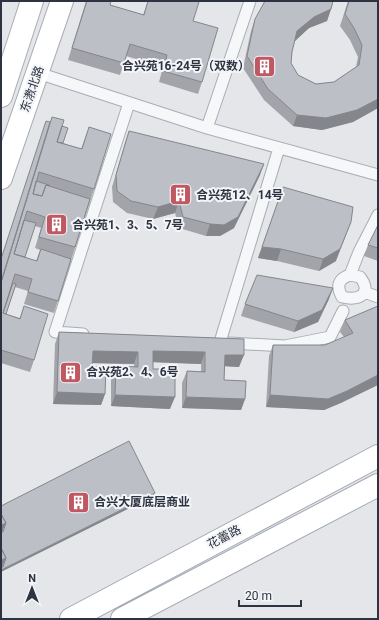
<svg xmlns="http://www.w3.org/2000/svg" width="379" height="620" font-family="Roboto,'Noto Sans SC',sans-serif">
	<style>
		.lines { fill: none; stroke-linecap: round; stroke-linejoin: round }
		.service-casing { stroke: #a9adb4; stroke-width: 13 }
		.secondary-casing { stroke: #a9adb4; stroke-width: 24 }
		.primary-casing { stroke: #a4aab4; stroke-width: 24 }
		.service { stroke: #f6f7f9; stroke-width: 11 }
		.secondary { stroke: #fff; stroke-width: 22 }
		.primary { stroke: #fff; stroke-width: 22 }
		.wall { fill: #a2a4aa; fill-rule: evenodd }
		.shaded-wall { fill: #84868b }
		.building { fill: #bcbfc6; stroke: #84868b }
		.labels { text-anchor: middle; dominant-baseline: central; stroke-width: 4; stroke-linejoin: round; paint-order: stroke }
		.poi-label { font-size: 12px; font-weight: bold; fill: #2d3340; stroke: #f3f5f8; text-anchor: start }
		.street-label { font-size: 12px; fill: #2d3340; stroke: #f3f5f8 }
	</style>
	<rect width="100%" height="100%" fill="#e4e6ea"/>
	<g class="lines">
		<defs>
			<path id="service" d="M 38,73 L 207,128 L 378,175
				M 207,128 L 250,1
				M 350,275 L 360,277 C 373,294 359,301 342,297 C 336,286 338,279 350,275 Z
				M 350,275 L 359,252 L 378,215
				M 364,292 L 378,297
				M 83,334 L 55,332 L 129,103
				M 220,342 L 279,148
				M 230,343 L 285,346 L 330,337 L 343,311"/>
			<path id="secondary" d="M 1,96 L 32,1
				M 1,178 L 62,1"/>
			<path id="primary" d="M 71,619 L 378,456
				M 122,619 L 378,485"/>
		</defs>
		<use href="#service" class="service-casing"/>
		<use href="#secondary" class="secondary-casing"/>
		<use href="#primary" class="primary-casing"/>
		<use href="#service" class="service"/>
		<use href="#secondary" class="secondary"/>
		<use href="#primary" class="primary"/>
	</g>
	<path class="wall" d="M 86,1 L 111,1 L 110,5 L 143,15 L 148,1 L 196,1 L 193,21 L 202,82 L 198,94 L 159,82 L 163,67 L 126,56 L 120,75 L 68,60 Z
		M 348,1 L 378,1 L 378,108 L 353,122 L 322,130 L 293,126 L 264,100 L 243,68 L 251,31 L 255,19 L 331,9 L 327,21 L 309,28 L 294,41 L 292,52 L 291,63 L 298,75 L 316,84 L 334,82 L 356,67 L 358,57 L 350,40 L 340,26 Z
		M 52,117 L 62,126 L 63,143 L 81,149 L 89,127 L 94,189 L 54,313 L 24,304 L 28,291 L 15,287 L 6,314 L 20,318 L 24,306 L 34,360 L 30,372 L 1,363 L 1,258 ZM 35,226 L 41,228 L 35,248 L 40,250 L 36,261 L 25,257 Z
		M 129,131 L 260,175 L 234,228 L 220,236 L 206,236 L 179,228 L 175,213 L 153,219 L 127,213 L 113,202 L 112,187 L 125,143 Z
		M 283,187 L 336,261 L 319,271 L 277,261 L 258,258 Z
		M 378,225 L 378,261 L 364,256 L 368,245 Z
		M 329,299 L 318,322 L 294,332 L 241,316 L 245,304 Z
		M 378,306 L 343,402 L 324,410 L 266,407 L 269,356 L 273,345 L 325,345 L 344,337 L 340,332 L 345,320 Z
		M 59,332 L 244,339 L 239,367 L 225,366 L 224,380 L 245,399 L 241,410 L 182,408 L 182,383 L 187,371 L 201,372 L 201,364 L 153,362 L 153,369 L 170,409 L 111,406 L 111,378 L 116,366 L 134,367 L 134,364 L 92,363 L 92,367 L 105,394 L 101,405 L 53,404 L 55,344 Z"/>
	<path class="shaded-wall" d="M 331,9 L 327,21 L 309,28 L 293,43 L 297,31 L 314,17 Z
		M 378,99 L 378,108 L 353,122 L 322,130 L 293,126 L 297,115 Z
		M 264,164 L 260,175 L 234,228 L 220,236 L 206,236 L 210,224 Z
		M 179,201 L 175,213 L 153,219 L 158,207 Z
		M 351,222 L 336,261 L 319,271 L 323,259 Z
		M 262,247 L 281,249 L 277,261 L 258,258 Z
		M 333,288 L 329,299 L 318,322 L 294,332 L 298,321 Z
		M 93,351 L 138,352 L 134,364 L 88,363 Z
		M 153,351 L 205,352 L 201,364 L 149,362 Z
		M 225,355 L 244,355 L 239,367 L 221,366 Z
		M 378,375 L 378,385 L 343,402 L 324,410 L 266,407 L 270,395 Z
		M 57,392 L 105,394 L 101,405 L 53,404 Z
		M 115,395 L 175,397 L 170,409 L 111,406 Z
		M 186,397 L 245,399 L 241,410 L 182,408 Z
		M 155,493 L 154,496 L 1,572 L 1,570 Z
		M 6,523 L 1,535 L 1,525 Z
		M 6,558 L 1,570 L 1,560 Z"/>
	<path class="building" d="M 87,1 L 111,1 L 110,5 L 144,15 L 148,1 L 196,1 L 199,2 L 193,21 L 218,28 L 202,82 L 163,71 L 167,55 L 130,44 L 124,63 L 72,48 Z
		M 265,1 L 333,1 L 331,9 L 314,17 L 297,31 L 292,52 L 291,63 L 298,75 L 316,84 L 334,82 L 359,65 L 362,45 L 354,28 L 345,14 L 349,1 L 378,1 L 378,99 L 357,110 L 326,118 L 297,115 L 268,89 L 247,56 L 255,19 Z
		M 52,117 L 64,120 L 57,142 L 82,149 L 89,127 L 111,134 L 94,189 L 39,172 L 33,194 L 42,196 L 46,185 L 90,199 L 75,247 L 39,237 L 45,217 L 27,211 L 14,254 L 37,261 L 41,249 L 71,259 L 58,301 L 28,292 L 32,279 L 15,274 L 3,313 L 20,319 L 24,306 L 48,314 L 34,360 L 1,350 L 1,283 Z
		M 46,121 L 50,122 L 1,282 L 1,259 Z
		M 62,126 L 68,128 L 63,143 L 57,142 Z
		M 129,131 L 264,164 L 238,217 L 224,225 L 210,224 L 183,217 L 179,201 L 158,207 L 131,201 L 117,191 L 116,175 Z
		M 36,181 L 49,185 L 49,186 L 46,185 L 42,196 L 33,194 Z
		M 283,187 L 353,207 L 351,222 L 340,249 L 323,259 L 281,249 L 262,247 Z
		M 24,220 L 36,223 L 25,257 L 14,254 Z
		M 378,225 L 378,248 L 368,245 Z
		M 257,275 L 333,288 L 322,310 L 298,321 L 245,304 Z
		M 13,283 L 16,284 L 6,314 L 3,313 Z
		M 378,306 L 378,375 L 347,391 L 328,399 L 270,395 L 273,345 L 325,345 L 353,333 L 345,320 Z
		M 59,332 L 244,339 L 244,355 L 225,355 L 224,380 L 246,381 L 245,399 L 186,397 L 187,371 L 205,372 L 205,352 L 153,351 L 153,369 L 175,369 L 175,397 L 115,395 L 116,366 L 138,367 L 138,352 L 93,351 L 92,367 L 106,367 L 105,394 L 57,392 Z
		M 129,441 L 155,493 L 1,570 L 1,567 L 3,567 L 6,558 L 1,548 L 1,532 L 3,532 L 6,523 L 1,514 L 1,506 Z
		M 1,514 L 6,523 L 1,525 Z
		M 1,548 L 6,558 L 1,560 Z"/>
	<defs>
		<symbol id="building-square" viewBox="-11 -11 22 22"><rect x="-9" y="-9" width="18" height="18" rx="4" fill="#c05862" stroke="#f3f5f8"/><path d="M-4-6H4V6H1V3H-1V6H-4ZM-2.5-4.3h1.7v1.8h-1.7ZM.8-4.3h1.7v1.8H.8ZM-2.5-1h1.7V.8h-1.7ZM.8-1h1.7V.8H.8Z" fill="#fff"/></symbol>
	</defs>
	<g fill-rule="evenodd">
		<use href="#building-square" x="252" y="54" width="25" height="25"/>
		<use href="#building-square" x="168" y="182" width="25" height="25"/>
		<use href="#building-square" x="44" y="212" width="25" height="25"/>
		<use href="#building-square" x="58" y="360" width="25" height="25"/>
		<use href="#building-square" x="66" y="490" width="25" height="25"/>
	</g>
	<g class="labels">
		<g class="poi-label">
			<text x="250" y="66" text-anchor="end">合兴苑16-24号（双数）</text>
			<text x="196" y="195">合兴苑12、14号</text>
			<text x="72" y="225">合兴苑1、3、5、7号</text>
			<text x="86" y="372">合兴苑2、4、6号</text>
			<text x="94" y="502">合兴大厦底层商业</text>
		</g>
		<g class="street-label">
			<text transform="translate(32 89) rotate(-71)">东漖北路</text>
			<text transform="translate(224 537) rotate(-28)">花蕾路</text>
		</g>
	</g>
	<rect width="379" height="620" fill="none" stroke="#2d3340" stroke-width="4"/>
	<g transform="translate(32 588)" stroke="#f3f5f8" stroke-width="3" paint-order="stroke">
	<path d="M0-3L7 15L0 10L-7 15Z" fill="#2d3340"/>
	<text y="-6" font-size="11" font-weight="bold" text-anchor="middle" fill="#2d3340">N</text>
	</g>
	<path d="M239 600v6h62v-6" fill="none" stroke="#2d3340" stroke-width="2"/>
	<text x="245" y="600" font-size="12" fill="#2d3340" stroke="#f3f5f8" stroke-width="3" paint-order="stroke">20 m</text>
</svg>
